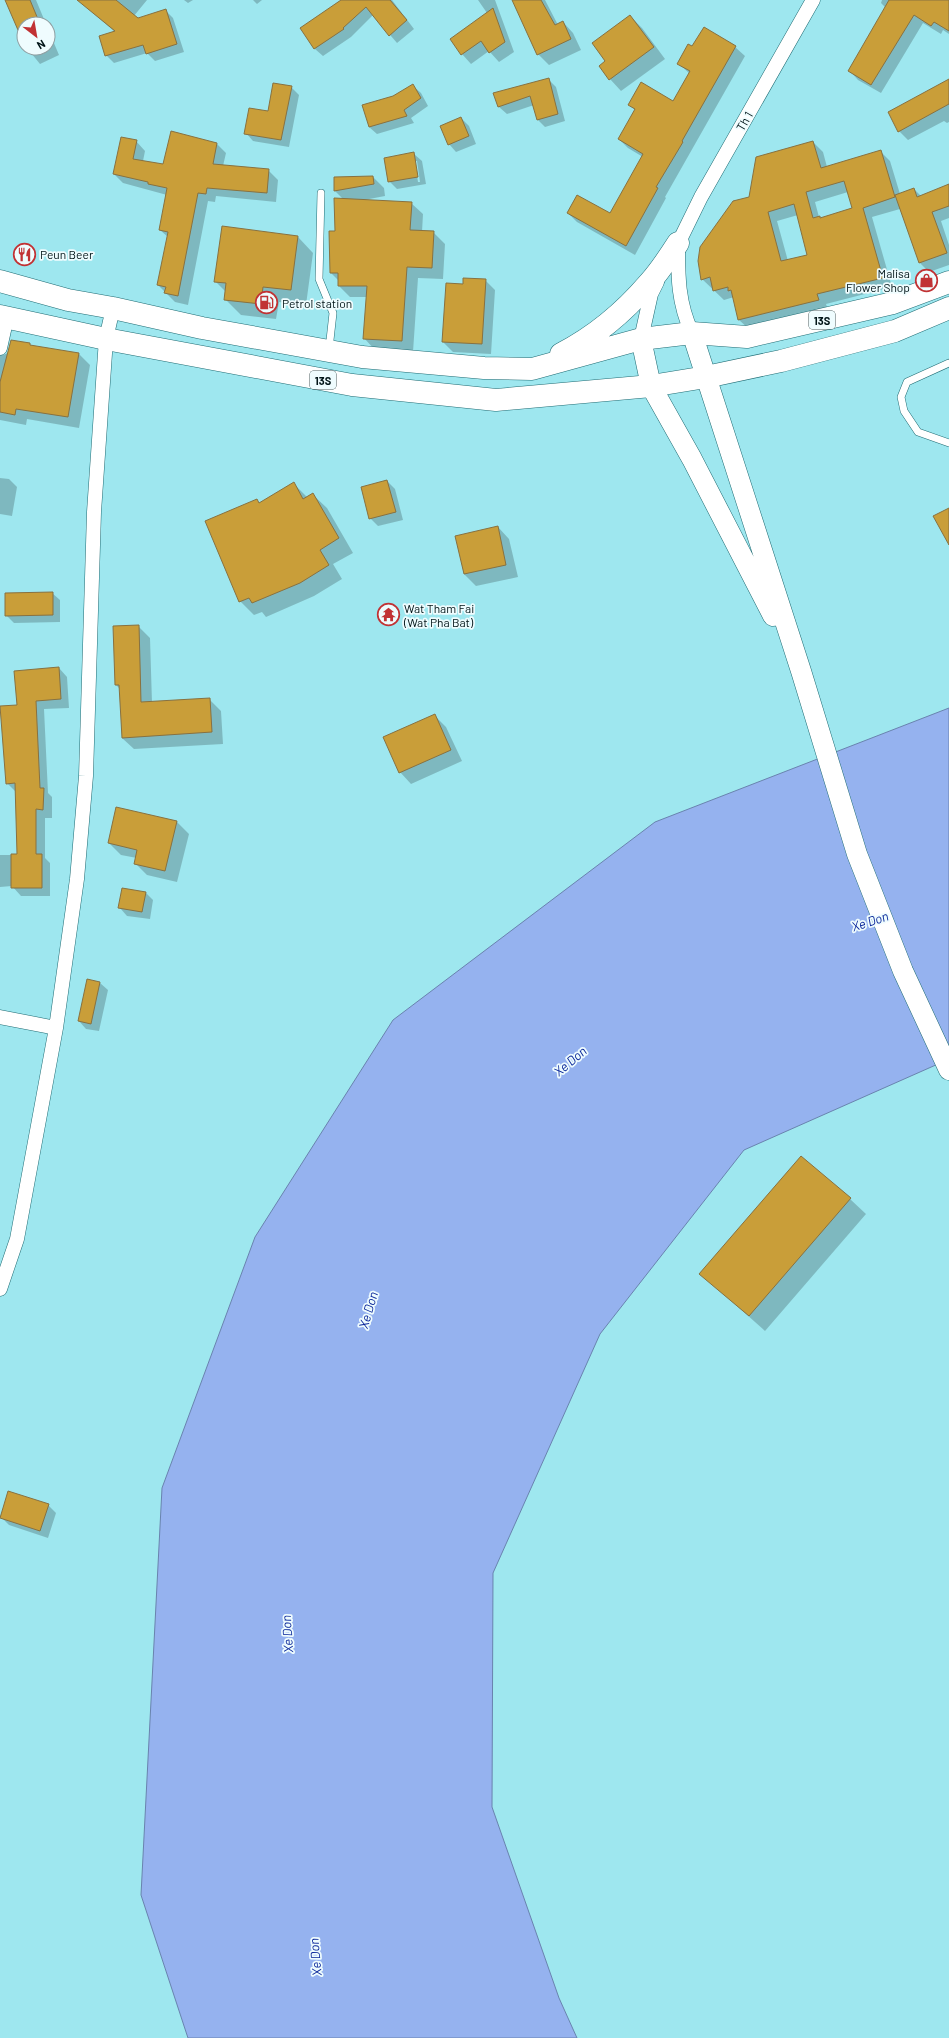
<svg xmlns="http://www.w3.org/2000/svg" width="949" height="2038" font-family="Barlow,sans-serif">
	<style>
		.water { fill: #95b2ef; stroke: #6983ae }
		.shadow { fill: #0003; fill-rule: evenodd }
		.building { fill: #c99e39; stroke: #887140; fill-rule: evenodd }
		.lines { fill: none; stroke-linecap: round; stroke-linejoin: round }
		.lane-casing { stroke: #206c74; stroke-width: 8 }
		.street-casing { stroke: #206c74; stroke-width: 15 }
		.secondary-casing { stroke: #206c74; stroke-width: 21 }
		.highway-casing { stroke: #206c74; stroke-width: 23 }
		.lane { stroke: #fff; stroke-width: 7 }
		.street { stroke: #fff; stroke-width: 14 }
		.secondary { stroke: #fff; stroke-width: 20 }
		.highway { stroke: #fff; stroke-width: 22 }
		.labels { text-anchor: middle; dominant-baseline: central; stroke-width: 3.5; stroke-linejoin: round; paint-order: stroke }
		.shield { fill: #effcfe; stroke: #485a5c; stroke-width: 1 }
		.shield-label { font-size: 11px; font-weight: bold; fill: #011417 }
		.street-label { font-size: 12px; fill: #011417; stroke: #effcfe }
		.poi-label { font-size: 12px; fill: #011417; stroke: #effcfe; text-anchor: start }
		.water-label { font-size: 13px; font-style: italic; fill: #09269a; stroke: #effcfe }
	</style>
	<rect width="100%" height="100%" fill="#9ee7ef"/>
	<path class="water" d="M 949,708 L 949,1063 L 938,1064 L 744,1150 L 600,1334 L 493,1573 L 492,1807 L 559,1998 L 577,2038 L 188,2038 L 141,1895 L 162,1488 L 255,1237 L 393,1020 L 655,822 Z"/>
	<path class="shadow" d="M 6,0 L 36,0 L 46,24 L 24,24 L 24,42 Z
		M 78,0 L 147,0 L 129,22 L 165,10 L 173,18 L 184,52 L 155,61 L 147,53 L 114,63 L 106,55 L 115,32 Z
		M 184,0 L 193,0 L 188,3 Z
		M 253,0 L 262,0 L 257,4 Z
		M 342,0 L 392,0 L 414,29 L 397,43 L 373,15 L 351,37 L 323,56 L 315,49 L 301,28 Z
		M 478,0 L 495,0 L 514,52 L 499,62 L 489,51 L 471,64 L 462,54 L 487,13 Z
		M 513,0 L 545,0 L 558,25 L 563,22 L 573,33 L 581,50 L 549,65 L 538,54 Z
		M 882,0 L 949,0 L 949,34 L 943,30 L 941,34 L 923,23 L 881,93 L 858,80 L 849,70 L 886,8 L 881,3 Z
		M 630,16 L 642,28 L 665,59 L 621,91 L 610,79 L 607,61 Z
		M 48,29 L 59,55 L 40,64 L 27,48 L 48,48 Z
		M 735,47 L 745,56 L 665,197 L 666,198 L 635,255 L 577,222 L 568,213 L 610,215 L 643,157 L 628,148 L 619,139 L 636,111 L 629,104 L 673,102 L 690,74 L 678,63 L 692,48 Z
		M 548,79 L 556,87 L 565,121 L 545,127 L 537,119 L 534,105 L 507,114 L 499,107 Z
		M 949,84 L 949,122 L 947,123 L 944,121 L 908,140 L 899,131 Z
		M 413,86 L 421,93 L 428,106 L 411,118 L 414,123 L 377,134 L 369,127 Z
		M 291,87 L 299,95 L 289,147 L 253,141 L 246,133 L 268,112 Z
		M 461,118 L 469,126 L 476,144 L 456,152 L 449,144 Z
		M 122,139 L 136,141 L 145,151 L 143,161 L 163,165 L 217,144 L 226,153 L 223,166 L 268,170 L 278,180 L 276,202 L 216,196 L 215,202 L 208,201 L 188,305 L 175,302 L 158,285 L 168,237 L 160,230 L 167,195 L 123,183 L 114,174 Z
		M 813,142 L 823,152 L 827,167 L 880,151 L 890,161 L 900,194 L 914,189 L 921,196 L 949,185 L 949,218 L 941,221 L 949,245 L 949,265 L 929,272 L 920,263 L 900,209 L 872,217 L 892,287 L 826,304 L 828,310 L 749,329 L 739,320 L 734,297 L 724,300 L 702,279 L 750,197 ZM 848,192 L 853,209 L 821,219 L 819,217 L 815,202 ZM 798,215 L 808,255 L 788,261 L 777,221 Z
		M 414,154 L 422,161 L 426,184 L 397,189 L 389,181 ZM 415,161 L 417,161 L 420,182 L 418,182 Z
		M 373,177 L 384,188 L 385,196 L 364,200 L 411,203 L 423,214 L 422,232 L 433,232 L 445,244 L 443,279 L 418,278 L 413,352 L 375,350 L 364,338 L 367,297 L 350,297 L 339,286 L 339,281 L 331,273 L 336,232 L 343,199 L 335,191 L 335,178 Z
		M 298,237 L 313,253 L 306,305 L 279,302 L 276,319 L 241,315 L 225,299 L 226,292 L 215,281 Z
		M 485,280 L 495,290 L 491,354 L 453,352 L 443,342 L 464,285 Z
		M 0,340 L 5,345 L 3,355 L 29,344 L 32,346 L 79,354 L 90,365 L 79,428 L 27,419 L 26,425 L 0,420 Z
		M 0,478 L 9,479 L 17,487 L 12,516 L 0,514 Z
		M 387,481 L 395,489 L 403,520 L 378,526 L 370,518 Z
		M 294,484 L 307,497 L 312,494 L 327,508 L 353,553 L 333,564 L 342,579 L 314,596 L 266,617 L 262,612 L 254,615 L 240,601 L 257,500 L 260,504 Z
		M 498,527 L 509,539 L 518,577 L 476,586 L 464,574 L 456,537 Z
		M 52,593 L 60,600 L 60,622 L 14,623 L 6,615 Z
		M 138,626 L 150,638 L 152,703 L 209,699 L 221,711 L 223,744 L 134,749 L 122,738 L 120,689 L 116,685 Z
		M 59,668 L 67,677 L 69,708 L 44,709 L 48,793 L 52,797 L 52,818 L 45,818 L 45,858 L 50,863 L 50,896 L 21,896 L 12,886 L 0,887 L 0,855 L 18,855 L 16,792 L 7,783 L 18,706 Z
		M 434,715 L 446,727 L 462,761 L 411,784 L 400,772 Z
		M 117,809 L 177,822 L 189,834 L 177,882 L 147,875 L 135,863 L 137,858 L 121,855 L 109,843 Z
		M 145,892 L 153,900 L 150,919 L 127,916 L 120,908 Z
		M 88,980 L 100,983 L 108,990 L 99,1031 L 86,1029 L 79,1021 Z
		M 850,1199 L 866,1214 L 765,1331 L 701,1274 Z
		M 48,1505 L 56,1513 L 48,1538 L 9,1525 L 1,1517 Z"/>
	<path class="building" d="M 5,0 L 30,0 L 40,24 L 24,24 L 24,44 Z
		M 77,0 L 116,0 L 138,18 L 166,9 L 177,44 L 146,54 L 143,45 L 105,56 L 99,36 L 115,31 Z
		M 341,0 L 390,0 L 407,20 L 389,36 L 366,7 L 343,28 L 344,29 L 314,49 L 300,28 Z
		M 512,0 L 541,0 L 555,25 L 563,21 L 571,39 L 537,55 Z
		M 889,0 L 949,0 L 949,31 L 934,22 L 931,26 L 914,15 L 871,85 L 848,71 Z
		M 493,8 L 505,42 L 489,53 L 481,41 L 461,55 L 450,39 Z
		M 630,15 L 654,47 L 609,80 L 599,66 L 605,61 L 592,43 Z
		M 704,27 L 736,46 L 682,141 L 683,142 L 656,187 L 658,188 L 626,246 L 567,213 L 577,195 L 610,213 L 643,154 L 618,139 L 635,109 L 628,105 L 641,82 L 673,101 L 690,71 L 677,64 L 688,44 L 692,46 Z
		M 549,78 L 558,114 L 537,120 L 530,96 L 498,107 L 493,93 Z
		M 949,79 L 949,104 L 898,132 L 888,112 Z
		M 273,83 L 292,86 L 281,140 L 244,134 L 249,108 L 268,111 Z
		M 413,84 L 421,98 L 404,110 L 407,116 L 369,127 L 362,105 L 393,96 Z
		M 461,117 L 469,136 L 448,145 L 440,126 Z
		M 171,131 L 217,143 L 213,164 L 269,169 L 267,193 L 207,188 L 206,194 L 198,193 L 178,296 L 164,293 L 166,287 L 157,285 L 168,232 L 159,230 L 167,188 L 148,184 L 148,182 L 113,174 L 121,137 L 137,140 L 133,159 L 163,164 Z
		M 813,141 L 821,168 L 881,150 L 895,197 L 863,208 L 883,278 L 817,294 L 819,300 L 738,320 L 731,290 L 728,291 L 728,287 L 713,291 L 710,277 L 701,280 L 698,261 L 700,247 L 733,201 L 749,197 L 756,157 ZM 844,181 L 852,208 L 820,218 L 820,216 L 813,218 L 806,192 ZM 794,204 L 807,255 L 781,261 L 768,212 Z
		M 414,152 L 418,177 L 388,182 L 384,158 Z
		M 373,176 L 374,184 L 334,191 L 334,177 Z
		M 949,184 L 949,206 L 932,212 L 947,253 L 919,263 L 895,195 L 914,188 L 917,197 Z
		M 334,198 L 412,202 L 410,230 L 434,231 L 432,268 L 407,267 L 402,341 L 363,339 L 367,286 L 338,286 L 338,273 L 330,273 L 329,231 L 335,231 Z
		M 222,226 L 298,236 L 291,290 L 263,287 L 261,304 L 224,300 L 226,283 L 214,282 Z
		M 463,278 L 486,279 L 482,344 L 442,342 L 446,283 L 463,284 Z
		M 11,340 L 30,343 L 30,345 L 79,353 L 68,417 L 16,409 L 15,415 L 0,412 L 0,382 Z
		M 387,480 L 396,512 L 369,519 L 361,487 Z
		M 294,482 L 303,499 L 313,493 L 339,538 L 320,550 L 329,565 L 300,583 L 252,603 L 249,598 L 239,602 L 205,521 L 257,499 L 259,503 Z
		M 949,508 L 949,545 L 933,516 Z
		M 498,526 L 506,565 L 464,574 L 455,536 Z
		M 53,592 L 53,615 L 5,616 L 5,593 Z
		M 139,625 L 141,702 L 210,698 L 212,732 L 122,738 L 119,685 L 115,685 L 113,626 Z
		M 59,667 L 61,699 L 36,701 L 40,788 L 44,788 L 43,810 L 36,809 L 36,854 L 42,854 L 42,888 L 11,888 L 11,854 L 17,854 L 15,783 L 6,784 L 0,706 L 17,705 L 14,671 Z
		M 435,714 L 451,750 L 399,773 L 383,737 Z
		M 116,807 L 177,821 L 165,871 L 134,864 L 137,850 L 108,843 Z
		M 122,888 L 146,892 L 142,912 L 118,908 Z
		M 87,979 L 100,982 L 91,1024 L 78,1021 Z
		M 801,1156 L 851,1198 L 749,1316 L 699,1274 Z
		M 8,1491 L 49,1504 L 40,1531 L 0,1518 Z"/>
	<g class="lines">
		<defs>
			<path id="lane" d="M 321,193 L 319,279 L 333,313 L 329,349
				M 949,363 L 907,382 L 901,397 L 904,411 L 918,432 L 949,443"/>
			<path id="street" d="M 678,244 C 678,277 678,303 692,333
				M 675,250 L 701,197 L 813,0
				M 641,339 L 651,294 L 657,282
				M 0,348 L 7,317
				M 0,1017 L 56,1028
				M 0,1289 L 17,1239 L 56,1028 L 77,879 L 86,776 L 94,512 L 106,339 L 113,308"/>
			<path id="secondary" d="M 692,333 L 801,671 L 857,854 L 903,971 L 949,1070
				M 641,339 L 651,386 L 692,459 L 773,616"/>
			<path id="highway" d="M 0,281 L 68,300 L 113,308 L 202,328 L 362,357 L 484,368 L 532,369 L 641,339 L 692,333 L 747,337 L 893,303 L 949,282
				M 0,316 L 106,339 L 352,385 L 496,400 L 651,386 L 706,377 L 781,361 L 895,331 L 949,308
				M 561,354 C 594,337 625,311 649,283 C 660,271 669,257 678,243"/>
		</defs>
		<use href="#lane" class="lane-casing"/>
		<use href="#street" class="street-casing"/>
		<use href="#secondary" class="secondary-casing"/>
		<use href="#highway" class="highway-casing"/>
		<use href="#lane" class="lane"/>
		<use href="#street" class="street"/>
		<use href="#secondary" class="secondary"/>
		<use href="#highway" class="highway"/>
	</g>
	<defs>
		<symbol id="restaurant-ring" viewBox="-11 -11 22 22"><circle r="9.5" fill="#effcfe" stroke="#c13234" stroke-width="1.5"/><path d="M-5-6h1v4h1v-4h1v4h1v-4h1v5L-1.5 .5V6h-2V.5L-5-1ZM5-6V6H3V1.5H1.5Q1.5-4 5-6Z" fill="#c13234"/></symbol>
		<symbol id="shop-ring" viewBox="-11 -11 22 22"><circle r="9.5" fill="#effcfe" stroke="#c13234" stroke-width="1.5"/><path d="M-5-2.5h2.3a2.7 3.5 0 0 1 5.4 0H5L5.5 6h-11ZM-1.5-2.5h3a1.5 2.3 0 0 0-3 0Z" fill="#c13234"/></symbol>
		<symbol id="fuel-ring" viewBox="-11 -11 22 22"><circle r="9.5" fill="#effcfe" stroke="#c13234" stroke-width="1.5"/><path d="M-5.5-6h7V0h2V4h1.3V-2.5L3-4.5l.8-.8L6-3V5H2.5V1h-1V6h-7ZM-4.2-4.7v3.2H.2V-4.7Z" fill="#c13234"/></symbol>
		<symbol id="temple-ring" viewBox="-11 -11 22 22"><circle r="9.5" fill="#effcfe" stroke="#c13234" stroke-width="1.5"/><path d="M0-6L5-2H3V0L6.5 2.5H4V6H1.5V3h-3V6H-4V2.5H-6.5L-3 0V-2H-5Z" fill="#c13234"/></symbol>
	</defs>
	<g fill-rule="evenodd">
		<use href="#restaurant-ring" x="12" y="242" width="25" height="25"/>
		<use href="#shop-ring" x="914" y="268" width="25" height="25"/>
		<use href="#fuel-ring" x="254" y="290" width="25" height="25"/>
		<use href="#temple-ring" x="376" y="602" width="25" height="25"/>
	</g>
	<g class="labels">
		<g class="shield">
			<rect x="809" y="311" width="26" height="18" rx="3"/>
			<rect x="310" y="371" width="26" height="18" rx="3"/>
		</g>
		<g class="shield-label">
			<text x="822" y="320">13S</text>
			<text x="323" y="380">13S</text>
		</g>
		<g class="street-label">
			<text transform="translate(744 121) rotate(-60)">Th 1</text>
		</g>
		<g class="poi-label">
			<text x="40" y="254">Peun Beer</text>
			<text x="910" y="273" text-anchor="end">Malisa<tspan x="910" dy="14">Flower Shop</tspan></text>
			<text x="282" y="303">Petrol station</text>
			<text x="404" y="608">Wat Tham Fai<tspan x="404" dy="14">(Wat Pha Bat)</tspan></text>
		</g>
		<g class="water-label">
			<text transform="translate(870 921) rotate(-18)">Xe Don</text>
			<text transform="translate(570 1061) rotate(-40)">Xe Don</text>
			<text transform="translate(368 1310) rotate(-74)">Xe Don</text>
			<text transform="translate(287 1634) rotate(-94)">Xe Don</text>
			<text transform="translate(315 1957) rotate(-95)">Xe Don</text>
		</g>
	</g>
	<g transform="translate(36 36) rotate(149)"><circle r="19" fill="#effcfe" stroke="#909fa2"/>
	<path d="M0-3L7 15L0 10L-7 15Z" fill="#c13234"/>
	<text y="-6" font-size="11" font-weight="bold" text-anchor="middle" fill="#011417">N</text>
	</g>
</svg>
